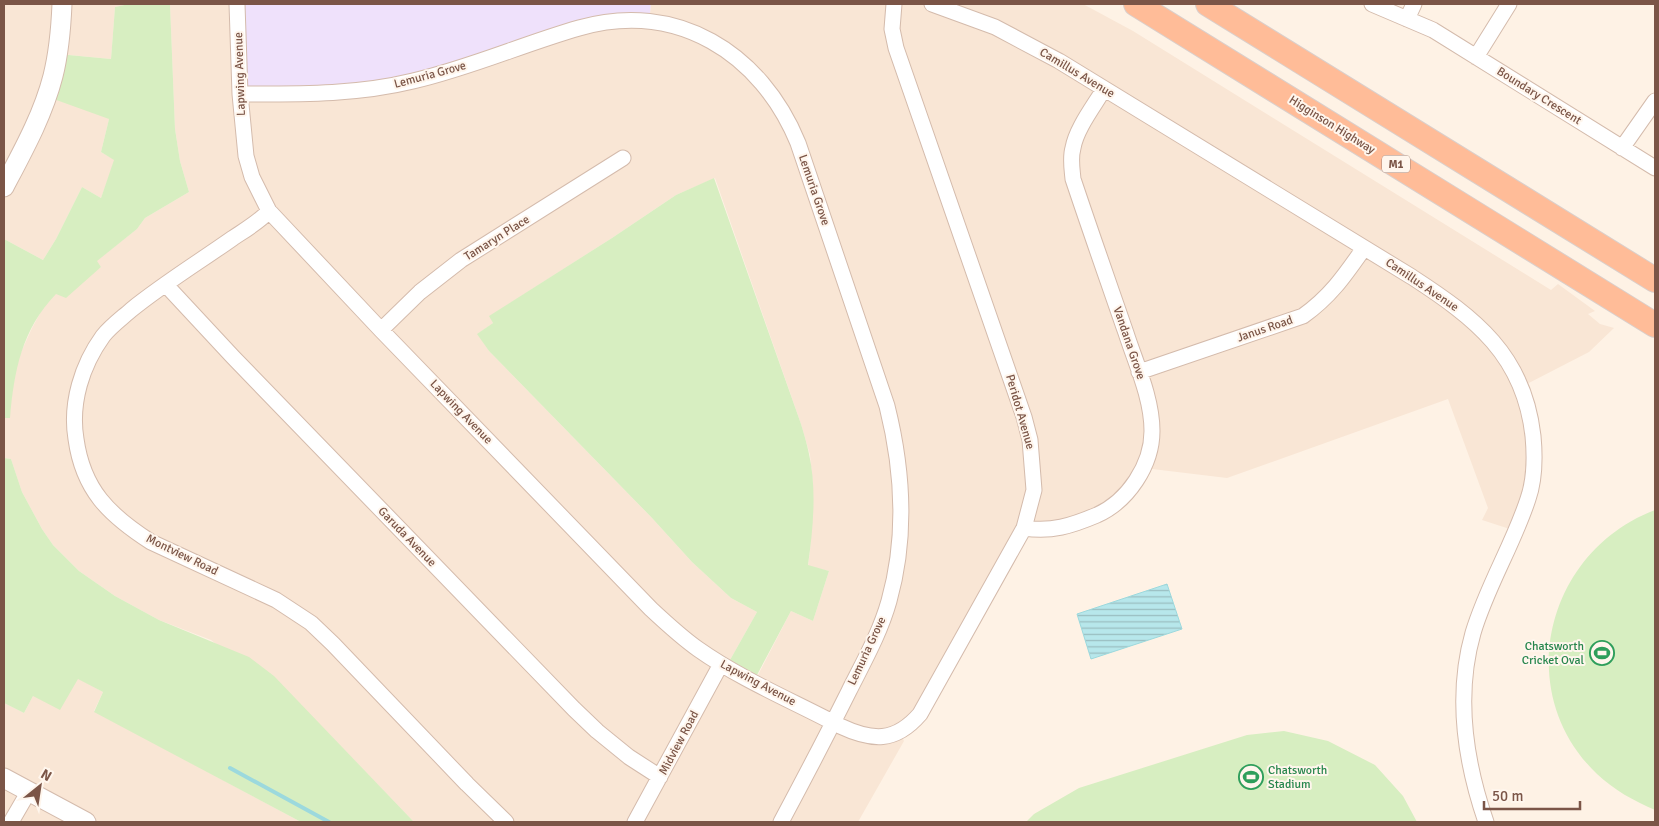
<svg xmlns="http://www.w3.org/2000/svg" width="1659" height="826" font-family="Signika,sans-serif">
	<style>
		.residential { fill: #f9e6d5; fill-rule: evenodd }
		.education { fill: #efe1fb }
		.grass { fill: #d7eec1 }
		.water { fill: url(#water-rules); stroke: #9cd9dd }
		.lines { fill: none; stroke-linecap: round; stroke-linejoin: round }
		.stream { stroke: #9cd9dd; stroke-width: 4 }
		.minor-casing { stroke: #d4bbac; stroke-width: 17 }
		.tertiary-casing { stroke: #d4bbac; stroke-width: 21 }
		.trunk-casing { stroke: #dacfcb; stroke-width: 26 }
		.minor { stroke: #fff; stroke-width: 15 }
		.tertiary { stroke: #fff; stroke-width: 19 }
		.trunk { stroke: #ffbc98; stroke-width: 24 }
		.labels { text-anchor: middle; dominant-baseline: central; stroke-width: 4; stroke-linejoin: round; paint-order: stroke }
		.shield { fill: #fff6ed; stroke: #a38579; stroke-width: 1 }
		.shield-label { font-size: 11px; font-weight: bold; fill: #7b5547 }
		.street-label { font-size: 12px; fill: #7b5547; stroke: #fff6ed }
		.leisure-label { font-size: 12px; fill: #27864d; stroke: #fff6ed; text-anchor: end }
	</style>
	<defs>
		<pattern id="water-rules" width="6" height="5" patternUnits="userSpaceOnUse" patternTransform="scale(1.25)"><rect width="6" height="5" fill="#b7e7eb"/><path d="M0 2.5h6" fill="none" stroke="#9abec0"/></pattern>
	</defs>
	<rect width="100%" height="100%" fill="#fef2e5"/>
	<path class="residential" d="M 4,4 L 129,4 L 115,7 L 111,59 L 59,54 L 109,119 L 101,152 L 115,160 L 101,198 L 82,187 L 56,239 L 43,260 L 4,239 Z
		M 170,4 L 236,4 L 582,28 L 649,22 L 651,4 L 1083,4 L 1133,31 L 1551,290 L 1558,284 L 1595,311 L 1588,314 L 1600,324 L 1614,328 L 1589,352 L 1521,387 L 1534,424 L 1519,532 L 1482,520 L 1488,508 L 1448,399 L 1227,478 L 1144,468 L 1108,512 L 1021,529 L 948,663 L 899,731 L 904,741 L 858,822 L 414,822 L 327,732 L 211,640 L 159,620 L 115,596 L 79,571 L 53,545 L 42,529 L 22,492 L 11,459 L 4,458 L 4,418 L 9,418 L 13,380 L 17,361 L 32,328 L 44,306 L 56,293 L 101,267 L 96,261 L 137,229 L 145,218 L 189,192 L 180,161 L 175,129 ZM 715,178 L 801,424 L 810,455 L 813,486 L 810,551 L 808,566 L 829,571 L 813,621 L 791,611 L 758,675 L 730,660 L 757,612 L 731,598 L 692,562 L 652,518 L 489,351 L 478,334 L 493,323 L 490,316 L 612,238 L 676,195 Z
		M 78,678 L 103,692 L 94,711 L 301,822 L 4,822 L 4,703 L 24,713 L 33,696 Z"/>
	<path class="education" d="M 236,4 L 651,4 L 649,22 L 609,24 L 416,82 L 239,96 Z"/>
	<path class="grass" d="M 129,4 L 170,4 L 175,129 L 180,161 L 189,192 L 145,218 L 137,229 L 97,261 L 101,267 L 66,298 L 56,294 C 22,329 14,371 10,418 L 4,418 L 4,239 L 43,260 L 56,239 L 82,187 L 101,198 L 114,160 L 101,152 L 109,119 L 48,97 L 58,54 L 111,59 L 115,7 Z
		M 714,178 L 801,424 C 804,434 807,444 809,454 C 817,489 813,530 808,565 L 829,571 L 813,621 L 791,611 L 757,675 L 730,660 L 757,612 L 731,598 L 692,562 L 652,518 L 489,351 L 477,334 L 493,323 L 489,316 L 612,238 L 676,195 Z
		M 4,458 L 11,459 L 22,492 L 42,529 L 53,545 L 79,571 L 115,596 L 159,620 L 249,657 L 274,676 L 414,822 L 301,822 L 94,712 L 103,692 L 78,679 L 60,710 L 33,696 L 24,713 L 4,703 Z
		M 1655,510 L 1655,810 C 1634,801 1614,790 1597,774 C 1511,692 1546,551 1655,510 Z
		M 1284,731 L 1328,741 L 1375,765 L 1403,796 L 1417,822 L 1026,822 L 1034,814 L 1079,788 L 1247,735 Z"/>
	<path class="water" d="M 1167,584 L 1182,629 L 1091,659 L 1077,614 Z"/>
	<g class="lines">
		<path class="stream" d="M 230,768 L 329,822"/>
		<defs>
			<path id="minor" d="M 237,4 L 240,94 L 246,156 L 252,177 L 269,211 L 381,330 L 651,609 C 666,623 681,637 698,649 C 742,680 793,701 840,726 C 872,741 895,743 920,714 L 1024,528 L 1034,490 L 1030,440 L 1024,417 L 896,48 L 892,29 L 894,4
				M 932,4 L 995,27 L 1059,61 L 1412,277 C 1475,318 1524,355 1533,436 C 1535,457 1535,479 1528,499 C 1513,545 1487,586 1473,633 C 1455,696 1465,761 1486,822
				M 1372,4 L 1433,30 L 1655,168
				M 1407,19 L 1414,4
				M 1476,57 L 1509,4
				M 240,94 C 299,94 356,95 413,81 C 470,68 523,44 579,28 C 677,0 761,53 798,143 L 887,406 C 903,470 907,537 889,601 C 880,633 864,661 849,691 C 827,735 804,779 781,822
				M 1622,148 L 1655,101
				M 269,211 C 259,222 245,230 233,238 C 199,262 163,284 131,310 C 122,318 111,326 103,336 C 82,365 70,403 76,439 C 83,490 109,515 151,542 L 276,600 L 311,623 L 333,644 L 467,784 L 506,822
				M 166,285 L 233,357 L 574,709 L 597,731 L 629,757 L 660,777
				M 381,330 L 420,292 L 461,260 L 623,158
				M 1139,372 L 1303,316 C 1331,296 1345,275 1364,248
				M 1024,528 C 1052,532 1071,526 1097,515 C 1128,501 1152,465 1152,431 C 1152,398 1136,364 1126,333 C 1108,281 1090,230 1073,179 C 1072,168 1070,158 1073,148 C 1076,129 1094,106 1104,89
				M 11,822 L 29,791
				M 635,822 L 721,664"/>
			<path id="tertiary" d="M 4,187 C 23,151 43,115 53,76 C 59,52 61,28 62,4
				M 4,778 L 86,822"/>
			<path id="trunk" d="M 1136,4 L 1655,325
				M 1208,4 L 1655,280"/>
		</defs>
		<use href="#minor" class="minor-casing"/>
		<use href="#tertiary" class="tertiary-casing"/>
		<use href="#trunk" class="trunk-casing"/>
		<use href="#minor" class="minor"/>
		<use href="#tertiary" class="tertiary"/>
		<use href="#trunk" class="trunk"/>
	</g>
	<defs>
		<symbol id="stadium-ring" viewBox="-11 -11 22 22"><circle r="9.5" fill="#fff6ed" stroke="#2e9e5b" stroke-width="1.5"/><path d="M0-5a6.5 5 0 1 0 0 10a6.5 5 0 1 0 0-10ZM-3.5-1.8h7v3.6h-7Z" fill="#2e9e5b"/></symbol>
	</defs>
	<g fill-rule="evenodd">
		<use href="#stadium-ring" x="1588" y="639" width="28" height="28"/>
		<use href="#stadium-ring" x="1237" y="763" width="28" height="28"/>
	</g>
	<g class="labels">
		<rect class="shield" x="1382" y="155.5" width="28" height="17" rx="4"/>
		<g class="shield-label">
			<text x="1396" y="164">M1</text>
		</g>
		<g class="street-label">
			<text transform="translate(1077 73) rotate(31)">Camillus Avenue</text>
			<text transform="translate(240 74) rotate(-92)">Lapwing Avenue</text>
			<text transform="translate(430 75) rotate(-15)">Lemuria Grove</text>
			<text transform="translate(1539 96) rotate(32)">Boundary Crescent</text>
			<text transform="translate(1332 125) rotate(32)">Higginson Highway</text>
			<text transform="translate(814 190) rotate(71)">Lemuria Grove</text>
			<text transform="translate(497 238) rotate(-32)">Tamaryn Place</text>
			<text transform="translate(1422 285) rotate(34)">Camillus Avenue</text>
			<text transform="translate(1265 329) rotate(-19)">Janus Road</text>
			<text transform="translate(1129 343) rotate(71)">Vandana Grove</text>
			<text transform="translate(461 412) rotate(46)">Lapwing Avenue</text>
			<text transform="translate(1020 412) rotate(74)">Peridot Avenue</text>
			<text transform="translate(407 537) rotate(46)">Garuda Avenue</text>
			<text transform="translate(182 555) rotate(26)">Montview Road</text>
			<text transform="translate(867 651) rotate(-65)">Lemuria Grove</text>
			<text transform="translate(758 683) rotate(28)">Lapwing Avenue</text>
			<text transform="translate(679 743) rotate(-62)">Midview Road</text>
		</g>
		<g class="leisure-label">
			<text x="1584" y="646">Chatsworth<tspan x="1584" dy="14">Cricket Oval</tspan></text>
			<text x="1268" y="770" text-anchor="start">Chatsworth<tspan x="1268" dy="14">Stadium</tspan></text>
		</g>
	</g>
	<rect width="1659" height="826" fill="none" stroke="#7b5547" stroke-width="10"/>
	<g transform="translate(40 786) rotate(30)" stroke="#fff6ed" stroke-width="4" paint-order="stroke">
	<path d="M0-4L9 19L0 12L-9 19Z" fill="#7b5547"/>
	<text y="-8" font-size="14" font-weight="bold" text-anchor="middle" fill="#7b5547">N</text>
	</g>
	<path d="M1484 801v8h96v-8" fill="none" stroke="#7b5547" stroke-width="2.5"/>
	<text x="1492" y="801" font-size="15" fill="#7b5547" stroke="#fff6ed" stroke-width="4" paint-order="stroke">50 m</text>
</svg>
